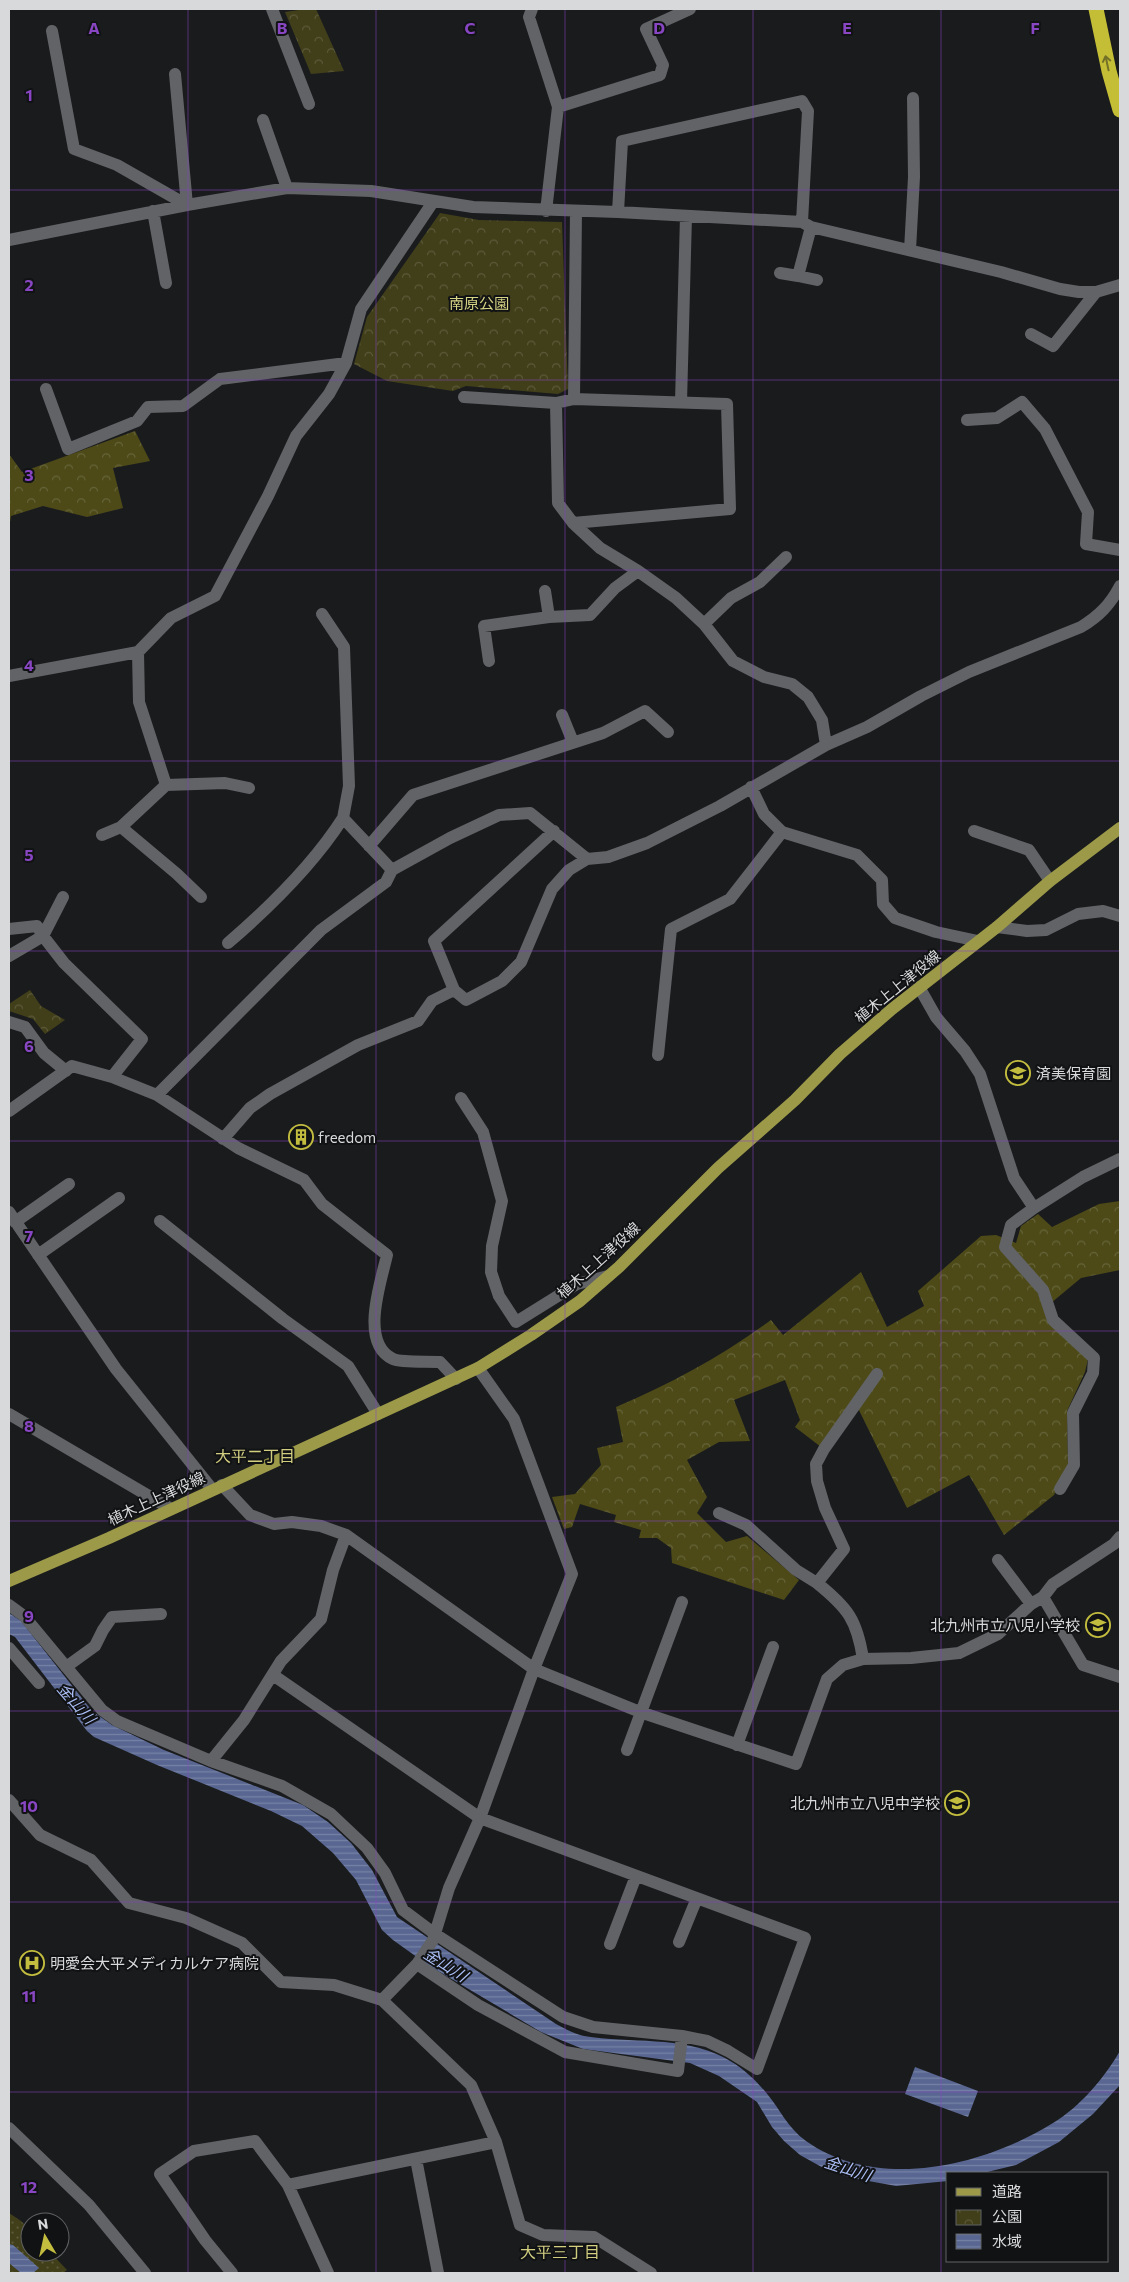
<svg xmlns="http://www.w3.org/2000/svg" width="1129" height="2282" font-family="Commissioner,'Noto Sans JP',sans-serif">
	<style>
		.grass { fill: url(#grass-dots) }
		.forest { fill: url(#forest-crowns) }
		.park { fill: url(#park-crowns) }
		.water { fill: url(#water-rules) }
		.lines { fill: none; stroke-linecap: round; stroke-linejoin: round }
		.minor { stroke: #616366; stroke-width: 12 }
		.major { stroke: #9c9a49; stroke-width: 12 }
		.highway { stroke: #c4be36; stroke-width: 15 }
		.oneway { stroke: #737127 }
		.grid { fill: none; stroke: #8946c3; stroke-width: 1; stroke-opacity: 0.55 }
		.labels { text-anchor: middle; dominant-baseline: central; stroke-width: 4; stroke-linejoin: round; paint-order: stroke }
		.park-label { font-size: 15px; fill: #d5d384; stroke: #111214 }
		.street-label { font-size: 15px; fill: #d8d9db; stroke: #111214 }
		.poi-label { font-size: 15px; fill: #d8d9db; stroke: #111214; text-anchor: start }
		.neighbourhood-label { font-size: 16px; fill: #d1ce80; stroke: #111214 }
		.water-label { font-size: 16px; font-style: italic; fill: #abbef5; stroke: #111214 }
		.grid-label { font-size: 16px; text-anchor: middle; font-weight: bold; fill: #8946c3; stroke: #111214; stroke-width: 4; stroke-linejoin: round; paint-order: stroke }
	</style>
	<defs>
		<pattern id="grass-dots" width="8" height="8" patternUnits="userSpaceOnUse" patternTransform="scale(1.25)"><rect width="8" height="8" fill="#413f19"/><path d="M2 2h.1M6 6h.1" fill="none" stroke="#5c5a3a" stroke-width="1.8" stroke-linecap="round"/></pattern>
		<pattern id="forest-crowns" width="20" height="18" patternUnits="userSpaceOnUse" patternTransform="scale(1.25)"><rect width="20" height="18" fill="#4d4a18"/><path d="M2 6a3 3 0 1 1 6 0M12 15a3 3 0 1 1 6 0" fill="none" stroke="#666439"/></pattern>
		<pattern id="park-crowns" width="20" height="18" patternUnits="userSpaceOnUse" patternTransform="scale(1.25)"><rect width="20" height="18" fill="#413f19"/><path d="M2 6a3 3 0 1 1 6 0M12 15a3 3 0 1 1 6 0" fill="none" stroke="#5c5a3a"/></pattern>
		<pattern id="water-rules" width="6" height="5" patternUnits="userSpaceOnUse" patternTransform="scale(1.25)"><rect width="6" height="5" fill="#586691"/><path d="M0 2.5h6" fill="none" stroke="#7782a5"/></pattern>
	</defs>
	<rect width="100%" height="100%" fill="#1a1b1d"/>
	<path class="grass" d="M 9,2213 L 21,2221 L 30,2230 L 30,2252 L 50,2252 L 67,2270 L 63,2273 L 9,2273 Z"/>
	<path class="forest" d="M 135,431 L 150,461 L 113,468 L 123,508 L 87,517 L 43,506 L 11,516 L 9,528 L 9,454 L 22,472 Z
		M 1120,1201 L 1120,1270 L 1081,1278 L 1045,1308 L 1088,1359 L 1085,1372 L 1067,1411 L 1068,1464 L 1054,1495 L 1004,1535 L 969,1475 L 907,1508 L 854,1400 L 821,1447 L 795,1427 L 800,1420 L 785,1380 L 734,1400 L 750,1441 L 719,1442 L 687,1460 L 707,1497 L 697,1513 L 726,1542 L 747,1536 L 799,1580 L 784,1600 L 672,1563 L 671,1548 L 657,1538 L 639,1538 L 641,1530 L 614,1522 L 616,1515 L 580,1504 L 572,1527 L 564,1529 L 552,1497 L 575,1494 L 601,1465 L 597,1448 L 623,1442 L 616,1407 C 671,1384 722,1356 771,1320 L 783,1335 L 861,1272 L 887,1327 L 924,1306 L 918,1291 L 981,1236 L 996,1235 L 1016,1243 L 1021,1226 L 1038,1214 L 1052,1227 L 1099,1204 Z"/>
	<path class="park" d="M 306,9 L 316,9 L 344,71 L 311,74 L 285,12 Z
		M 440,213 L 479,220 L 562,222 L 568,389 L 558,394 L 466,386 L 453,391 L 387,381 L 354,364 L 367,317 Z
		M 30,990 L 41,1006 L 65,1020 L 45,1034 L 33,1019 L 9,1011 L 9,1004 Z"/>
	<path class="water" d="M 9,1613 L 21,1621 L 92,1711 L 112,1725 L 164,1750 L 303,1805 L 328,1822 L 351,1843 L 372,1870 L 397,1917 L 556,2024 C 564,2028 574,2034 584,2036 C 630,2044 681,2035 725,2058 C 742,2067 756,2080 768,2095 C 781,2111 788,2128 806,2141 C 878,2192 984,2166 1053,2123 C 1081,2106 1104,2078 1120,2051 L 1120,2085 L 1093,2114 L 1059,2142 L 1016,2165 L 983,2173 L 948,2173 L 948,2181 L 896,2186 L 852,2178 L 827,2170 L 800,2155 L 784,2141 L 772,2127 L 757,2102 L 719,2076 L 690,2063 L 583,2049 L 541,2032 L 428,1965 L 393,1940 L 382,1930 L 356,1880 L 333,1853 L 302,1826 L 271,1811 L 157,1765 L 94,1737 L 87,1731 L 15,1637 L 9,1634 Z
		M 915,2067 L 978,2091 L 968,2117 L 905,2094 Z
		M 9,2244 L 13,2245 L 39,2268 L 33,2273 L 21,2273 L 9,2263 Z"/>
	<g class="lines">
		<path class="minor" d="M 272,9 L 309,104
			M 532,9 L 529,17 L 558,107 L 546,211
			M 52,31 L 74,149 L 117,165 L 187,205
			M 175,74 L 187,205
			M 558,107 L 660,75 L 663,65 L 646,29 L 690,9
			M 263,120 L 287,188
			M 153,211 L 166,283
			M 618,212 L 622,141 L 802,101 L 808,111 L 802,222
			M 811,227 L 798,276 L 817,280
			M 9,240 L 187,205 L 287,188 L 371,191 L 473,207 L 618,212 L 802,222 L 811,227 L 1001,272 L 1060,289 L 1079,292 L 1096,292 L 1120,285
			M 910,250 L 914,177 L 913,98
			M 780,273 L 798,276
			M 1031,334 L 1053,346 L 1096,292
			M 46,389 L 68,449 L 137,421 L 148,407 L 183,406 L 220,379 L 346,363
			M 464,397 L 556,403 L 574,399 L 727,404 L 730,509 L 573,523 L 558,503 L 556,403
			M 574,399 L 576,211
			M 681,402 L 686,216
			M 967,420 L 997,418 L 1022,402 L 1045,429 L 1088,512 L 1086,544 L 1120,550
			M 573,523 L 600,548 L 638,571 L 676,598 L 704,624 L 733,661 L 764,677 L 792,684 L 808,697 L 822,720 L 826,745
			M 545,591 L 549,617
			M 322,614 L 344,647 L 349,786 L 343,818 L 392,870
			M 704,624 L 731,598 L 760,582 L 786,557
			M 138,652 L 139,702 L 166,785
			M 489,661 L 484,626 L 549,617 L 590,615 L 615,588 L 638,571
			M 9,676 L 138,652 L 171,618 L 215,596 L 268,496 L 296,436 L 329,394 L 346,363 L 361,309 L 433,202
			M 562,715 L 573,742
			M 974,831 L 1029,850 L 1050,881
			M 782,832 L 857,855 L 882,880 L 883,904 L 895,918 L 936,932 L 978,941
			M 102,835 L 121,827
			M 369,846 L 413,795 L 603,733 L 645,711 L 668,732
			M 63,897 L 43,936 L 64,963 L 142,1039 L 112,1077
			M 201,897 L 177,874 L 121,827 L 166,785 L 225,783 L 249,788
			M 997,927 L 1027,931 L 1046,930 L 1078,914 L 1103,911 L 1120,916
			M 9,929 L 37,926 L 43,936 L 9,956
			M 228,943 C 271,906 313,865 343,818
			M 919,987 L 936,1017 L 965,1051 L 980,1074 L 1014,1178 L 1034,1208 L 1083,1177 L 1120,1159
			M 454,990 L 466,1000 L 502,981 L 521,962 L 552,889 L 569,870 L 587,859
			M 9,1022 L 25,1027 L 44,1053 L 66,1071
			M 658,1055 L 671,929 L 730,899 L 782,832 L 764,814 L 751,787
			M 157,1095 L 321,930 L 386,882 L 392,870 L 450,838 L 499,815 L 530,813 L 587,859 L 608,857 L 647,843 L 720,806 L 826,745 L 867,727 L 921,696 L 969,672 L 1081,627 C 1099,616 1110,605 1120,586
			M 461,1098 L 483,1132 L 502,1201 L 492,1246 L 491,1272 L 499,1296 L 516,1322 L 577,1284 L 608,1276
			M 9,1111 L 72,1066 L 112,1077 L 157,1095 L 238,1148 L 304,1180 L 322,1204 L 387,1255 C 381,1282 359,1343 393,1359 C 402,1363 429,1361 440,1362 L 456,1379
			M 223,1139 L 250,1108 L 270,1094 L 358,1045 L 418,1021 L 432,1001 L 454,990 L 434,941 L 554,831
			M 1034,1208 L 1011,1225 L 1005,1247 L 1043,1290 L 1053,1320 L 1094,1358 L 1093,1373 L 1073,1413 L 1074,1465 L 1060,1489
			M 9,1212 L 116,1369 L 212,1489
			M 160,1221 L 283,1319 L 348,1366 L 378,1414
			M 15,1222 L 69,1184
			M 38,1255 L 119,1198
			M 9,1414 L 171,1509
			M 222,1485 L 250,1515 L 274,1524 L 292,1522 L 321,1526 L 346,1535 L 534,1669 L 640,1712 L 796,1764 L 827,1679 L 843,1665 L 863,1659 L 911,1658 L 959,1653 L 998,1634 L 1031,1604 L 1043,1597 L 1053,1584 L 1114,1544 L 1120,1537
			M 719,1513 L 746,1525 L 796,1570 L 817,1583
			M 998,1560 L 1031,1604
			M 1043,1597 L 1083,1665 L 1120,1677
			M 9,1605 L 24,1616 L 102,1710 L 117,1721 L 211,1761 L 282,1786 L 331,1814 L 367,1848 L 385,1873 L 403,1910 L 435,1934 L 563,2017 L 593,2027 L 682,2036 L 707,2041 L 728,2051 L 757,2069 L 805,1938 L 480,1818 L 273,1675
			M 9,1648 L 39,1683
			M 863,1659 C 857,1620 848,1608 817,1583 L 844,1549 L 825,1508 L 817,1481 L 816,1464 L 824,1449 L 877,1374
			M 66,1667 L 95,1646 L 103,1630 L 112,1617 L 161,1614
			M 737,1745 L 773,1647
			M 627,1750 L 682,1602
			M 211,1761 L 244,1720 L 281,1661 L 321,1619 L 333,1570 L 346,1535
			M 9,1800 L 40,1835 L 91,1860 L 129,1903 L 186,1918 L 242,1943 L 281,1982 L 334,1985 L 382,2000 L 471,2085 L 496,2142 L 520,2225 L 543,2235 L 594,2237 L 651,2273
			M 679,1942 L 697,1898
			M 610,1944 L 636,1876
			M 417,1964 L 478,2005 L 565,2052 L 678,2071 L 682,2036
			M 382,2000 L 417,1964 L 433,1940 L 449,1888 L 480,1818 L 534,1669 L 572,1574 L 514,1419 L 478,1368
			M 9,2128 L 89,2205 L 145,2273
			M 416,2159 L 438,2273
			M 288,2185 L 496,2142
			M 232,2273 L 205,2240 L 160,2174 L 194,2151 L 255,2141 L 288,2185 L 328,2273"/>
		<path class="major" d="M 9,1581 L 109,1538 L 478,1368 L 531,1335 L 580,1301 L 619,1267 L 718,1168 L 795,1100 L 840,1054 L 892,1009 L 997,927 L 1050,881 L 1120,828"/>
		<path class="highway" d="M 1096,9 L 1109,71 L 1120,110"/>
	</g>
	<defs><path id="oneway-shaft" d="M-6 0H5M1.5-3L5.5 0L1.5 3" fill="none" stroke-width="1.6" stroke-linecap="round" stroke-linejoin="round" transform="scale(1.25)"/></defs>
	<use class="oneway" href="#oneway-shaft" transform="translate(1107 63) rotate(-102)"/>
	<path class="grid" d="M 188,9 L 188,2273M 376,9 L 376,2273M 565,9 L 565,2273M 753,9 L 753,2273M 941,9 L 941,2273M 9,190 L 1120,190M 9,380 L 1120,380M 9,570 L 1120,570M 9,761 L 1120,761M 9,951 L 1120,951M 9,1141 L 1120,1141M 9,1331 L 1120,1331M 9,1521 L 1120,1521M 9,1711 L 1120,1711M 9,1902 L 1120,1902M 9,2092 L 1120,2092"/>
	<defs>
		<symbol id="school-ring" viewBox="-11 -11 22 22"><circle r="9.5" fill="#111214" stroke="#c3bd3f" stroke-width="1.5"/><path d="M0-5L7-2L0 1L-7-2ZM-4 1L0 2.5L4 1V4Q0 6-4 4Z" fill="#c3bd3f"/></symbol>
		<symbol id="building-ring" viewBox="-11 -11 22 22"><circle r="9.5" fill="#111214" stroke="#c3bd3f" stroke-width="1.5"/><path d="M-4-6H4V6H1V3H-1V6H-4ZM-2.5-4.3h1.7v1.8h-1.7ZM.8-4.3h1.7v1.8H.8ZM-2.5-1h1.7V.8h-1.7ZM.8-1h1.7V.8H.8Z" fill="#c3bd3f"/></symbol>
		<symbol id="hospital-ring" viewBox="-11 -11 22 22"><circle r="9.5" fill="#111214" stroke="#c3bd3f" stroke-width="1.5"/><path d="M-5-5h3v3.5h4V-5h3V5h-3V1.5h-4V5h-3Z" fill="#c3bd3f"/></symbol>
	</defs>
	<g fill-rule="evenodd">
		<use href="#school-ring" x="1004" y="1059" width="28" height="28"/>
		<use href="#building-ring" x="287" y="1123" width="28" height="28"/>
		<use href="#school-ring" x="1084" y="1611" width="28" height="28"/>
		<use href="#school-ring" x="943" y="1789" width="28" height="28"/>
		<use href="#hospital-ring" x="18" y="1949" width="28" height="28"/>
	</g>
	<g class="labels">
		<g class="park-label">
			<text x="479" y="303">南原公園</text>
		</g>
		<g class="street-label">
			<text transform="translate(897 986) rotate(-39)">植木上上津役線</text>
			<text transform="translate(598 1260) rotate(-42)">植木上上津役線</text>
			<text transform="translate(156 1498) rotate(-25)">植木上上津役線</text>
		</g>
		<g class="poi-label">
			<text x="1036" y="1073">済美保育園</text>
			<text x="318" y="1137">freedom</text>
			<text x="1080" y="1625" text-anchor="end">北九州市立八児小学校</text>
			<text x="940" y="1803" text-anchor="end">北九州市立八児中学校</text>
			<text x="50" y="1963">明愛会大平メディカルケア病院</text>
		</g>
		<g class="neighbourhood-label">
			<text x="255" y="1455">大平二丁目</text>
			<text x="560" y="2251">大平三丁目</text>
		</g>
		<g class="water-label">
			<text transform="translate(77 1703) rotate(49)">金山川</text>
			<text transform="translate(446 1964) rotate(33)">金山川</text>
			<text transform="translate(848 2168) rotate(18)">金山川</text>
		</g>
	</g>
	<g class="grid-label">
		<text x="94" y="34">A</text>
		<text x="282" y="34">B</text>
		<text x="470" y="34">C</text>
		<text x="659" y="34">D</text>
		<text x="847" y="34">E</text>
		<text x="1035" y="34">F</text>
		<text x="29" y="101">1</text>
		<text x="29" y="291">2</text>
		<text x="29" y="481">3</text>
		<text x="29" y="671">4</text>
		<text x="29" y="861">5</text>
		<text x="29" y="1052">6</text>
		<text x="29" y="1242">7</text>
		<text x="29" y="1432">8</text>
		<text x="29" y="1622">9</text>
		<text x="29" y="1812">10</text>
		<text x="29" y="2002">11</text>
		<text x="29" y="2193">12</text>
	</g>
	<rect width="1129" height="2282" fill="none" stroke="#d8d9db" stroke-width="20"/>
	<rect x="946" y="2172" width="162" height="90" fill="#111214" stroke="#616264"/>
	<rect x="956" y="2188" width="25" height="8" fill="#9c9a49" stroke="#616264"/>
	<text x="992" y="2197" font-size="15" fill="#d8d9db">道路</text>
	<rect x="956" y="2210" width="25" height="15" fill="url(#park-crowns)" stroke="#616264"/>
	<text x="992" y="2222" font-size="15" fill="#d8d9db">公園</text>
	<rect x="956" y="2234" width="25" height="15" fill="url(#water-rules)" stroke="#616264"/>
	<text x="992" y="2247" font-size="15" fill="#d8d9db">水域</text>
	<g transform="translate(45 2237) rotate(351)"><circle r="24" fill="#111214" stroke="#616264"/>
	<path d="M0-4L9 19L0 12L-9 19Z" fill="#c3bd3f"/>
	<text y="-8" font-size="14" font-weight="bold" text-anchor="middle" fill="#d8d9db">N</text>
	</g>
</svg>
